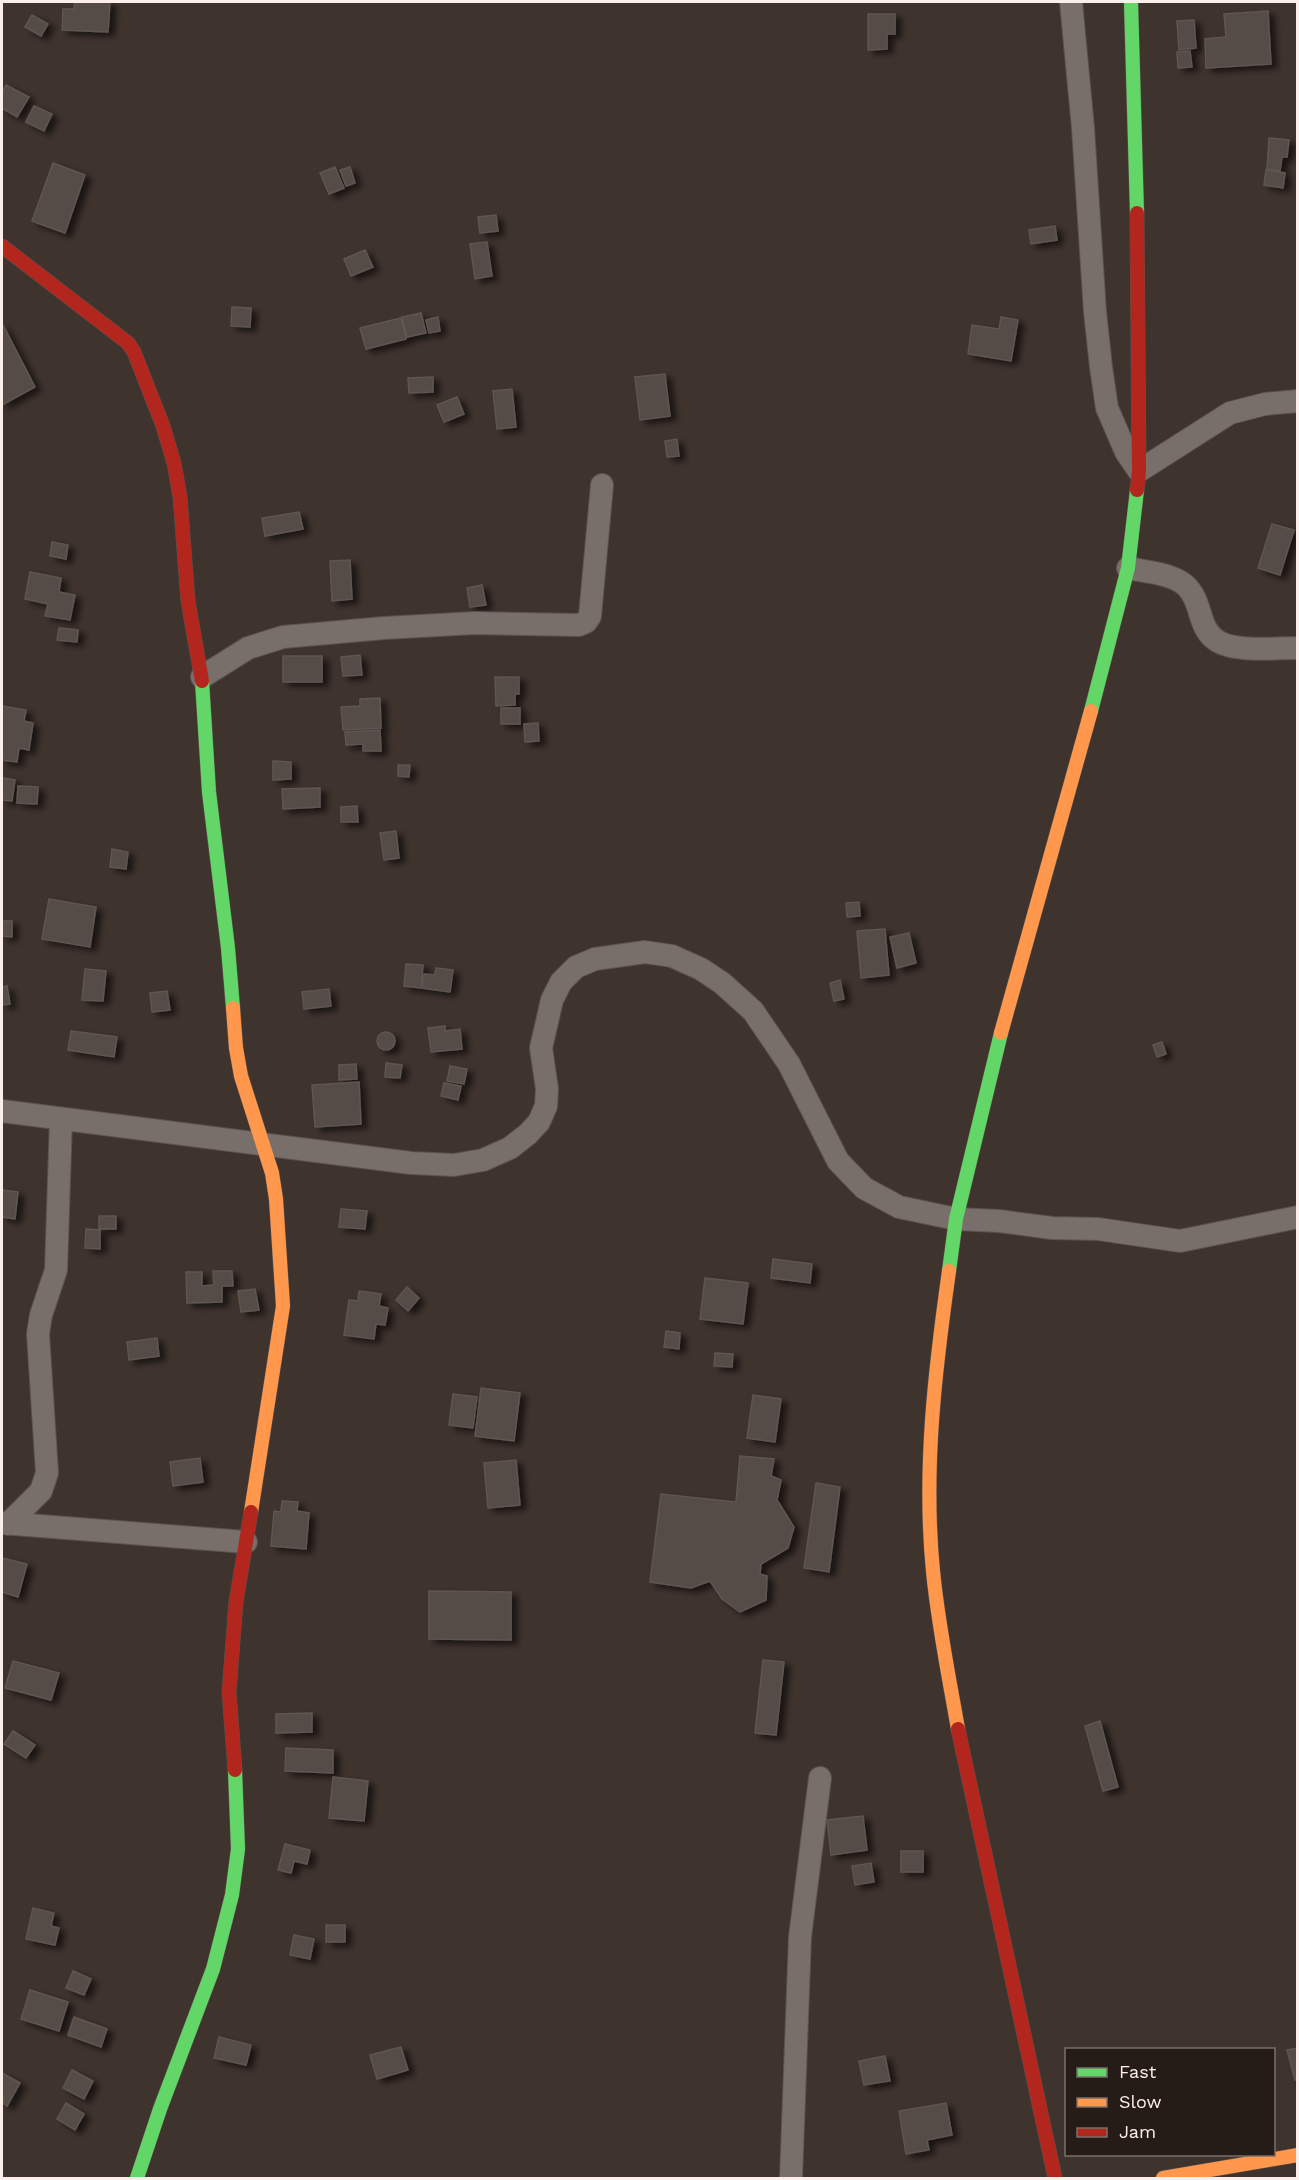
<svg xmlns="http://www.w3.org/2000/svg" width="1299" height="2180" font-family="'Work Sans',sans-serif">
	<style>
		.building { fill: #554b46; stroke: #5f5651; stroke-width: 1.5; filter: url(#shadow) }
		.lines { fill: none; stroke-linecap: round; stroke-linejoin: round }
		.street-casing { stroke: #5c524e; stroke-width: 24 }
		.fast-casing { stroke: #5c524e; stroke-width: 15 }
		.slow-casing { stroke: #5c524e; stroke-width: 15 }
		.jam-casing { stroke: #5c524e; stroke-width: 15 }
		.street { stroke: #786e6a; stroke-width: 22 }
		.fast { stroke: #63d668; stroke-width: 14 }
		.slow { stroke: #ff974d; stroke-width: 14 }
		.jam { stroke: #b3261e; stroke-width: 14 }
	</style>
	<defs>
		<filter id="shadow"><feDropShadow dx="6" dy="4" stdDeviation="3" flood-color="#0009"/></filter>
	</defs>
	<rect width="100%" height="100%" fill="#3f332e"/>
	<path class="building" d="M 75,2 L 110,2 L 108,32 L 62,30 L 63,9 L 74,9 Z
		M 1268,11 L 1271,64 L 1206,68 L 1205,39 L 1226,37 L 1224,14 Z
		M 868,14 L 895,14 L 895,34 L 887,34 L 887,49 L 868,50 Z
		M 32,15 L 48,24 L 41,36 L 25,27 Z
		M 1194,20 L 1196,48 L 1179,50 L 1177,21 Z
		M 1190,51 L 1192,67 L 1178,68 L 1177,52 Z
		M 6,85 L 29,97 L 17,117 L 2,108 L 2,93 Z
		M 34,106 L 52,114 L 44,131 L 26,122 Z
		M 1269,138 L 1289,140 L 1287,157 L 1282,157 L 1280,171 L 1267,169 Z
		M 53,163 L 85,175 L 65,233 L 32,221 Z
		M 335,167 L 344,188 L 329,194 L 320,173 Z
		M 350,167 L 355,183 L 346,186 L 340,170 Z
		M 1266,170 L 1285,173 L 1283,188 L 1264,185 Z
		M 496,215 L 498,231 L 480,233 L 478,217 Z
		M 1055,226 L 1057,240 L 1031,244 L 1029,230 Z
		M 487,242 L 492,276 L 475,279 L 470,244 Z
		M 365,250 L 373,267 L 351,276 L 344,259 Z
		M 232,307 L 251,308 L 250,327 L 231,326 Z
		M 421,313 L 426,333 L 407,337 L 402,317 Z
		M 438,317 L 440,331 L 429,333 L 426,320 Z
		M 1001,317 L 1018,320 L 1011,361 L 968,354 L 972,325 L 999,329 Z
		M 401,318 L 406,339 L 366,349 L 360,328 Z
		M 2,323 L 35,387 L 2,405 Z
		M 665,374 L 670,416 L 640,420 L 635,377 Z
		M 433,377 L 433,392 L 409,393 L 408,378 Z
		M 512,389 L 516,427 L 497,429 L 493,391 Z
		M 457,397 L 464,414 L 444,422 L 437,405 Z
		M 677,439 L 679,456 L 667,457 L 665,441 Z
		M 299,512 L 303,529 L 265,536 L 262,518 Z
		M 1272,524 L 1294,530 L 1280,575 L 1258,568 Z
		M 52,542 L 68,545 L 66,559 L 50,556 Z
		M 350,560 L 352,599 L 332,601 L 330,561 Z
		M 30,572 L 61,578 L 59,592 L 75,595 L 70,620 L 45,616 L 48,604 L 25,599 Z
		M 482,585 L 486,605 L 470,607 L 467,588 Z
		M 59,628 L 78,630 L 77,642 L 57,640 Z
		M 360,655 L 362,675 L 343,676 L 341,657 Z
		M 283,656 L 322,656 L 322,682 L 283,682 Z
		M 495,677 L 519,677 L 519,694 L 515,694 L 515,705 L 496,706 Z
		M 380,698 L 381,728 L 343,730 L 341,707 L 360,706 L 360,699 Z
		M 2,706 L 26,710 L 24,721 L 33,723 L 29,750 L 19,748 L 17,762 L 2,760 Z
		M 501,708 L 520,708 L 520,724 L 501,724 Z
		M 538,723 L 539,741 L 525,742 L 524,724 Z
		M 380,730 L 381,751 L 363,751 L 363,744 L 346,745 L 345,732 Z
		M 273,761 L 291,762 L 291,779 L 273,780 Z
		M 398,765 L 410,765 L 409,777 L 398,776 Z
		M 2,778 L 15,780 L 12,801 L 2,800 Z
		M 18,786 L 38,787 L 37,804 L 17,803 Z
		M 320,788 L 320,807 L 283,809 L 282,789 Z
		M 357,806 L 358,822 L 341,822 L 341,807 Z
		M 396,831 L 399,858 L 384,860 L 380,833 Z
		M 112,849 L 128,852 L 126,869 L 110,867 Z
		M 49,899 L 96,907 L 90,947 L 42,939 Z
		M 859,902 L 860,916 L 847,917 L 846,903 Z
		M 2,921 L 12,921 L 12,937 L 2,936 Z
		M 885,929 L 889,975 L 861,978 L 857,931 Z
		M 909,933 L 916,963 L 897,968 L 890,937 Z
		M 406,964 L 423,965 L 421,988 L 404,986 Z
		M 436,968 L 453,970 L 450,992 L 422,988 L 424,974 L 435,975 Z
		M 85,969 L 106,971 L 103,1001 L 82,1000 Z
		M 840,980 L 844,999 L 834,1001 L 830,983 Z
		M 7,986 L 10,1004 L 2,1005 L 2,987 Z
		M 329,989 L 331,1006 L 304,1009 L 302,992 Z
		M 167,991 L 170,1010 L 152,1012 L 150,993 Z
		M 445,1026 L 445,1031 L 460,1029 L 462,1049 L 431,1052 L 428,1028 Z
		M 71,1031 L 117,1037 L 114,1057 L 68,1050 Z
		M377 1041a9 9 0 1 1 18 0a9 9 0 1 1-18 0Z
		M 1162,1042 L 1166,1054 L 1157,1057 L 1153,1045 Z
		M 386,1063 L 402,1065 L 400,1078 L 385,1077 Z
		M 356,1064 L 357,1079 L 339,1080 L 339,1065 Z
		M 450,1066 L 467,1069 L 464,1084 L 447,1081 Z
		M 359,1082 L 361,1124 L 315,1127 L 312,1085 Z
		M 444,1083 L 461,1086 L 458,1100 L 441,1096 Z
		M 2,1190 L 18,1192 L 15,1219 L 2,1217 Z
		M 341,1209 L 367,1211 L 365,1229 L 339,1227 Z
		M 99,1216 L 116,1216 L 116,1229 L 99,1229 Z
		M 86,1229 L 100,1230 L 100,1249 L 85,1248 Z
		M 773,1259 L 812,1264 L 810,1283 L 771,1278 Z
		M 213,1271 L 232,1271 L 233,1286 L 222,1286 L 222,1302 L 187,1303 L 186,1272 L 202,1272 L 202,1286 L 214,1285 Z
		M 705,1278 L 748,1283 L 743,1324 L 700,1319 Z
		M 407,1287 L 419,1298 L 408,1311 L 396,1300 Z
		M 255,1289 L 259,1310 L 241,1312 L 238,1291 Z
		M 359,1291 L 381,1294 L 379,1306 L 388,1308 L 385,1325 L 376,1324 L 374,1339 L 344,1335 L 349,1300 L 358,1301 Z
		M 666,1331 L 680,1333 L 679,1349 L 664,1347 Z
		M 157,1338 L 159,1356 L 129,1360 L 127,1342 Z
		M 715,1353 L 733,1354 L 732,1367 L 714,1366 Z
		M 481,1388 L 520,1393 L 514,1441 L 475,1436 Z
		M 453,1394 L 477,1397 L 473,1428 L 449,1425 Z
		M 753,1395 L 781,1399 L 775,1442 L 747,1438 Z
		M 740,1456 L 774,1459 L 771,1476 L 781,1480 L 777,1500 L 794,1527 L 788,1548 L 761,1564 L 760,1574 L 767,1576 L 766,1600 L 740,1612 L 722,1599 L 710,1581 L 691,1588 L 650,1582 L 661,1494 L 736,1502 Z
		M 200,1458 L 203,1482 L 173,1486 L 170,1462 Z
		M 516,1460 L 520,1505 L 488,1508 L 484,1463 Z
		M 816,1483 L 840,1487 L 829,1572 L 804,1568 Z
		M 282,1501 L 298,1502 L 297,1511 L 309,1513 L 306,1549 L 271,1546 L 274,1511 L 281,1512 Z
		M 2,1558 L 27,1564 L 18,1597 L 2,1592 Z
		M 429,1591 L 511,1592 L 511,1640 L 429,1639 Z
		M 763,1660 L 784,1662 L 776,1735 L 755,1733 Z
		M 13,1661 L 59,1673 L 51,1700 L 5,1688 Z
		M 312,1713 L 312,1732 L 276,1733 L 276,1714 Z
		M 1100,1721 L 1118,1787 L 1103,1791 L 1085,1726 Z
		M 13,1731 L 35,1745 L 26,1758 L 4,1744 Z
		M 286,1748 L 333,1750 L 333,1773 L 285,1771 Z
		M 333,1777 L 368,1781 L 364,1821 L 329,1818 Z
		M 863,1816 L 867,1850 L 831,1855 L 827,1820 Z
		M 285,1844 L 310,1850 L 307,1864 L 294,1861 L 291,1873 L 278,1870 Z
		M 901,1851 L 923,1851 L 923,1872 L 901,1872 Z
		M 871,1863 L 874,1882 L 855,1885 L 852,1866 Z
		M 33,1908 L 54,1913 L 51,1926 L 59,1928 L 55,1945 L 26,1939 Z
		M 326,1925 L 345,1925 L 345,1942 L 326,1942 Z
		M 294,1935 L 314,1939 L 310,1959 L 290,1955 Z
		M 73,1971 L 91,1979 L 84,1995 L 66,1988 Z
		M 30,1990 L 68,2002 L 59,2031 L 21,2019 Z
		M 74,2017 L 107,2029 L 101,2047 L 68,2035 Z
		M 219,2037 L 251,2045 L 246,2065 L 214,2058 Z
		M 401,2047 L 408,2070 L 377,2079 L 370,2055 Z
		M 1298,2048 L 1298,2080 L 1295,2080 L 1287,2050 Z
		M 885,2056 L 890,2081 L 864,2085 L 859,2061 Z
		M 72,2070 L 93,2081 L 84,2099 L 63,2088 Z
		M 2,2073 L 20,2083 L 7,2106 L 2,2102 Z
		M 66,2103 L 84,2114 L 75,2130 L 57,2119 Z
		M 946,2103 L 952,2135 L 927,2140 L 929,2150 L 906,2154 L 899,2111 Z"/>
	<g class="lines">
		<defs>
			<path id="street" d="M 1071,2 L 1083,128 L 1095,312 L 1101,367 L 1107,408 L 1126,452 L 1139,471 L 1230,413 L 1265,404 L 1298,401
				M 1128,568 C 1145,572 1171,573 1185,585 C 1204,602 1196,629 1219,642 C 1237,652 1277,648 1298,648
				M 202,677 L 248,648 L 283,637 L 384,628 L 475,623 L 579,625 L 586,622 L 590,616 L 602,485
				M 2,1111 L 411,1163 L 454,1165 L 483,1160 L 510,1148 L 528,1134 L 539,1122 L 546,1106 L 547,1089 L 541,1048 L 552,1000 L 561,982 L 576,967 L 595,959 L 645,952 L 672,956 L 701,969 L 722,983 L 753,1011 L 789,1064 L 838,1161 L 864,1188 L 899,1207 L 956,1219 L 999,1221 L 1052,1228 L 1098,1229 L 1180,1241 L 1298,1217
				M 2,1523 L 246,1542
				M 8,1524 L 41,1491 L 47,1473 L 38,1334 L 41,1315 L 56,1270 L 61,1119
				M 791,2178 L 800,1937 L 820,1778"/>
			<path id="fast" d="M 1131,2 L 1137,213
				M 202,681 L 209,792 L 228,948 L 233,1008
				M 1091,711 L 1128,568 L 1137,490
				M 949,1271 L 956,1219 L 1001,1033
				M 137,2178 L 160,2109 L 213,1969 L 232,1895 L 238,1849 L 235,1770"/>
			<path id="slow" d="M 233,1008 L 236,1048 L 241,1076 L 272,1173 L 276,1199 L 283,1306 L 251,1512
				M 1001,1033 L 1091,711
				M 949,1271 C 935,1370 923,1471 933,1571 C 938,1624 949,1677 958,1729
				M 1163,2178 L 1298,2155"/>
			<path id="jam" d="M 2,246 L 128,343 L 134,352 L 163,426 L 174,463 L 180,497 L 188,601 L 202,681
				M 1137,490 L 1139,471 L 1137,213
				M 958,1729 L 1055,2178
				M 235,1770 L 229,1692 L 236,1602 L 251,1512"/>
		</defs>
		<use href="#street" class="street-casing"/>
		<use href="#fast" class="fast-casing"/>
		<use href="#slow" class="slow-casing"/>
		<use href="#jam" class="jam-casing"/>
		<use href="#street" class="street"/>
		<use href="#fast" class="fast"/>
		<use href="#slow" class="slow"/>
		<use href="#jam" class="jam"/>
	</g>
	<rect width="1299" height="2180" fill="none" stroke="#fceee8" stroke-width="6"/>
	<rect x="1065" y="2048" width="210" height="108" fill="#251b17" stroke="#7b6f6b" stroke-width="1.5"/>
	<rect x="1077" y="2068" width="30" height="9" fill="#63d668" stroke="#7b6f6b" stroke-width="1.5"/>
	<text x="1119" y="2078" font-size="18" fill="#fceee8">Fast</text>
	<rect x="1077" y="2098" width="30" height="9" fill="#ff974d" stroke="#7b6f6b" stroke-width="1.5"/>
	<text x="1119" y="2108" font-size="18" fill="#fceee8">Slow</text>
	<rect x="1077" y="2128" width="30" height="9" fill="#b3261e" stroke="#7b6f6b" stroke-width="1.5"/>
	<text x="1119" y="2138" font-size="18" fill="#fceee8">Jam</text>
</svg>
